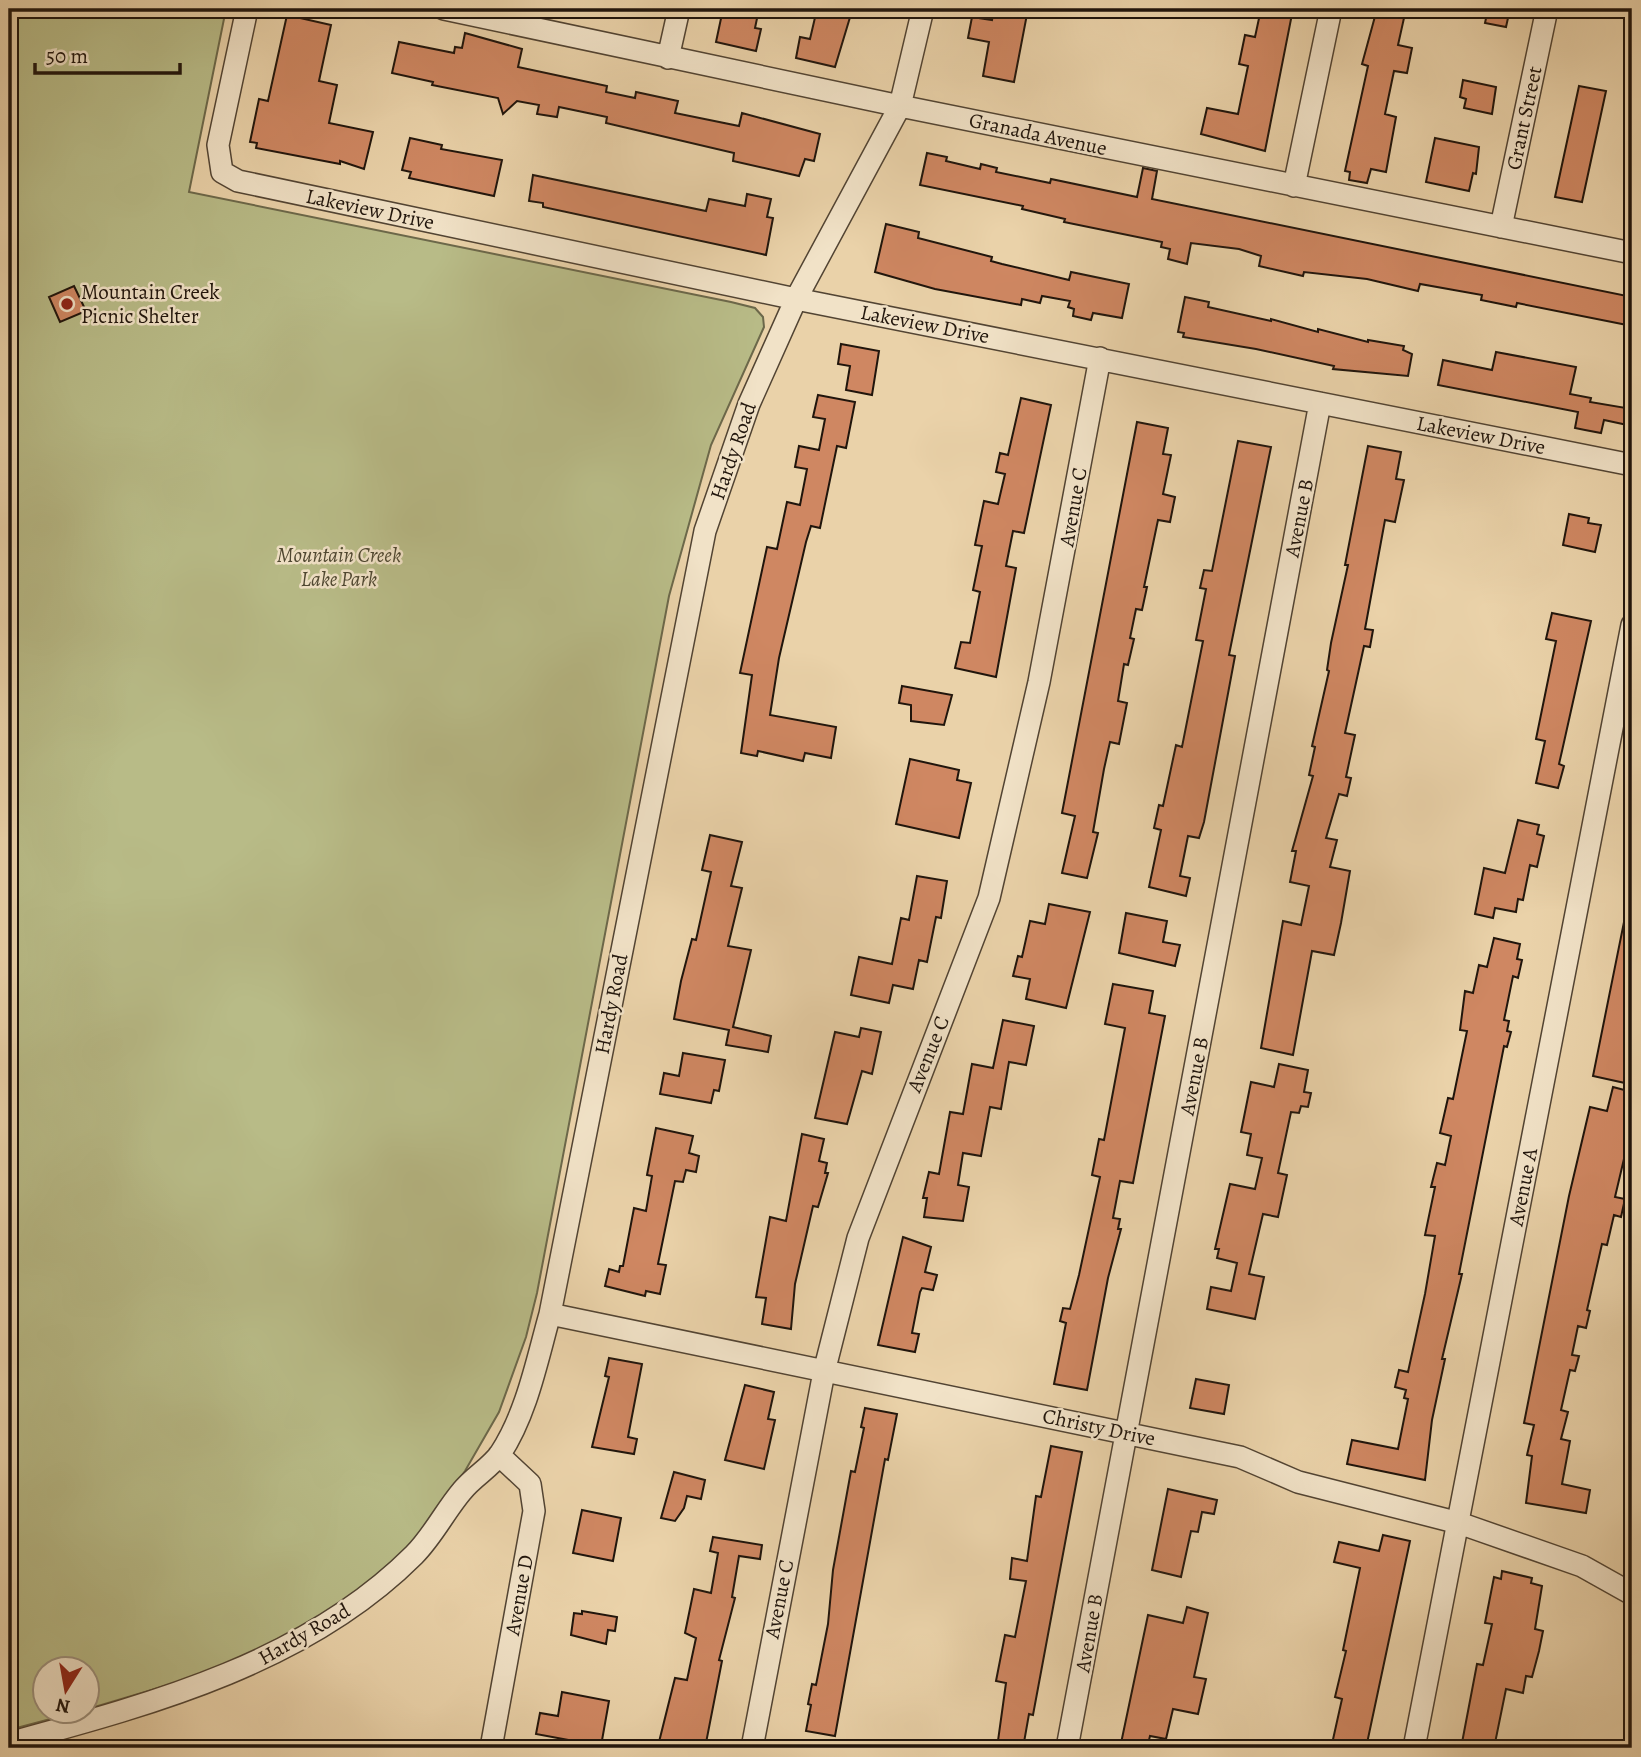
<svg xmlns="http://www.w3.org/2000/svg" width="1641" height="1757" font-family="Alegreya,serif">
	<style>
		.green { fill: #b8bb87; stroke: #6c684a; stroke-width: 2 }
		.building { fill: #cf8762; stroke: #20150c; stroke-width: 2 }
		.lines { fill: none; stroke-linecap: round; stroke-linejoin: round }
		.street-casing { stroke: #524433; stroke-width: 24 }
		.street { stroke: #f1e2c7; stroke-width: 21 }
		.poi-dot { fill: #8f2418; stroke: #f1e2c7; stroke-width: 2.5 }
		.labels { text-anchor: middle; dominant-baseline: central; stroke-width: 5; stroke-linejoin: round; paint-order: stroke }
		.street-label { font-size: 21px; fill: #20150c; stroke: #f1e2c7 }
		.poi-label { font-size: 21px; fill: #20150c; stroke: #f1e2c7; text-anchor: start }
		.park-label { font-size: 21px; font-style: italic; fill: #4e4731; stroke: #f1e2c7 }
	</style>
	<rect width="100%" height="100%" fill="#ead2a9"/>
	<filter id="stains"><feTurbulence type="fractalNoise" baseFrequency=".00286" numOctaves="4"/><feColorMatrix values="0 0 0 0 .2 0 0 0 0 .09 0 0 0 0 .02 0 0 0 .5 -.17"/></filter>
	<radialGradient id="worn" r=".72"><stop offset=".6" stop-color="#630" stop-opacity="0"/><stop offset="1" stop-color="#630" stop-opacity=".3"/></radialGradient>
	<path class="green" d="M 9,9 L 226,9 L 189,192 L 731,302 L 755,308 L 763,317 L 764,327 L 711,445 L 669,596 L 537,1293 L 526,1337 L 499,1412 L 465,1471 L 411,1545 L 348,1600 L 242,1663 L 88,1709 L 88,1670 L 46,1670 L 46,1712 L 77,1712 L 9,1730 Z"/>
	<path class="building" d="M 723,9 L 759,9 L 755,28 L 761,29 L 756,51 L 716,42 Z
		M 817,9 L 848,9 L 847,13 L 851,14 L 835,67 L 796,58 L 800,37 L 810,39 Z
		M 994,9 L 1028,9 L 1014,82 L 983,76 L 989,42 L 968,38 L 972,17 L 992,20 Z
		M 1261,9 L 1293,9 L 1265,151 L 1201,134 L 1207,108 L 1238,114 L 1248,66 L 1239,64 L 1245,35 L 1255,37 Z
		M 1377,9 L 1406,9 L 1398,45 L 1412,48 L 1407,73 L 1394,71 L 1385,114 L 1396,117 L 1386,172 L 1371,169 L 1367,183 L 1349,180 L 1350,172 L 1345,171 L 1368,66 L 1362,64 Z
		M 1488,9 L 1510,9 L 1506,27 L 1485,23 Z
		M 287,15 L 331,25 L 319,81 L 337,85 L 329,123 L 373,132 L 364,169 L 340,161 L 340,164 L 256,148 L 257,143 L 250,142 L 259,99 L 268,101 Z
		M 465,33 L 522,49 L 518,67 L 607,86 L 606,92 L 635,98 L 636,92 L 678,101 L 675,113 L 739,126 L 742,113 L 820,134 L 814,161 L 805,159 L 799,176 L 733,161 L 734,153 L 606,123 L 607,117 L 559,107 L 557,117 L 537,114 L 539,105 L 517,101 L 503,114 L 498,98 L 432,85 L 433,82 L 392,73 L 399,42 L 454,53 L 455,47 L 462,48 Z
		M 1463,80 L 1496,87 L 1492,114 L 1464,108 L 1466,99 L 1460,97 Z
		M 1579,86 L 1606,91 L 1582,202 L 1555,197 Z
		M 410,138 L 442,145 L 441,149 L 502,160 L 494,196 L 409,178 L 411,172 L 402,170 Z
		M 1435,138 L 1479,147 L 1476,174 L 1473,173 L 1469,191 L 1426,182 Z
		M 927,153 L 947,157 L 946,161 L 980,169 L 981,164 L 997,168 L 996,172 L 1050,183 L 1051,179 L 1137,197 L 1143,168 L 1157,171 L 1152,199 L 1632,297 L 1632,326 L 1517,303 L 1516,307 L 1481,300 L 1482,295 L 1420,284 L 1418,291 L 1367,279 L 1304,272 L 1303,276 L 1259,266 L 1261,256 L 1239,249 L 1191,243 L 1187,264 L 1168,259 L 1170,249 L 1161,247 L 1162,242 L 1064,222 L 1065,219 L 1022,209 L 1023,206 L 920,185 Z
		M 533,175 L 706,211 L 709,199 L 745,206 L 747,194 L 771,199 L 767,217 L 773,218 L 766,255 L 543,207 L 543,203 L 529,201 Z
		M 886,224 L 919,232 L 918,238 L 992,257 L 991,261 L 1002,264 L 1069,280 L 1071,272 L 1129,284 L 1122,318 L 1093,313 L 1091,320 L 1073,316 L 1074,309 L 1068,307 L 1070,301 L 1042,296 L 1040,303 L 1022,299 L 1021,305 L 935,289 L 875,272 Z
		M 74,286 L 86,311 L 60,322 L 49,297 Z
		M 1185,297 L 1209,302 L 1208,307 L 1271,321 L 1271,319 L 1318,332 L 1318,329 L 1368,342 L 1368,340 L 1404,346 L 1403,350 L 1412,354 L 1408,376 L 1333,369 L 1334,366 L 1256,349 L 1183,337 L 1184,333 L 1178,332 Z
		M 841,344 L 879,351 L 872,395 L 846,390 L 850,366 L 838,364 Z
		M 1496,352 L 1576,367 L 1570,394 L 1591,398 L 1590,402 L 1632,409 L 1632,426 L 1604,420 L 1601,433 L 1585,430 L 1575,428 L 1578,412 L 1438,385 L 1443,360 L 1492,370 Z
		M 818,395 L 855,402 L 846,448 L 837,446 L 820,528 L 811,526 L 806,542 L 779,658 L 770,715 L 836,727 L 831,758 L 805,753 L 803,761 L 758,751 L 757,756 L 741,753 L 752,675 L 740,673 L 767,547 L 777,549 L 787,502 L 800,505 L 807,469 L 795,467 L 799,446 L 819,450 L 825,419 L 813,417 Z
		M 1021,398 L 1051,405 L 1024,533 L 1013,531 L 1006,566 L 1016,568 L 996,677 L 955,668 L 961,642 L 970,643 L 980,592 L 973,590 L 982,546 L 975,545 L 984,501 L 998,504 L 1005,474 L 996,472 L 1000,453 L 1008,455 Z
		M 1137,422 L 1168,428 L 1163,454 L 1171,455 L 1163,494 L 1175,497 L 1170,522 L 1158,520 L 1144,587 L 1147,587 L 1142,610 L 1136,609 L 1130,638 L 1134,639 L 1128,665 L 1124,664 L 1118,701 L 1127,703 L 1119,744 L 1110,742 L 1104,769 L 1093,832 L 1098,833 L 1087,878 L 1062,873 L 1075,816 L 1062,813 Z
		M 1238,441 L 1271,447 L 1229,655 L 1235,656 L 1204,822 L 1199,838 L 1188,836 L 1180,876 L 1190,878 L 1186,896 L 1149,887 L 1161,830 L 1154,828 L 1159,805 L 1163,806 L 1176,745 L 1182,747 L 1203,641 L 1196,640 L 1206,589 L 1200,588 L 1204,570 L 1212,571 Z
		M 1368,446 L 1401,452 L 1396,479 L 1404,480 L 1395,522 L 1385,520 L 1365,629 L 1373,630 L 1370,647 L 1364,646 L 1345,733 L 1355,735 L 1346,777 L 1351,778 L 1347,796 L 1339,794 L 1326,838 L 1337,840 L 1330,867 L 1350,871 L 1341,923 L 1334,955 L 1312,951 L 1293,1055 L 1261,1048 L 1283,921 L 1301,925 L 1309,886 L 1290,882 L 1296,851 L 1292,851 L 1313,776 L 1309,775 L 1315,747 L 1312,746 L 1329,671 L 1327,670 L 1331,643 L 1348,565 L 1345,565 Z
		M 1569,514 L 1589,518 L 1588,523 L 1601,525 L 1595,552 L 1563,545 Z
		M 1552,613 L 1591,621 L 1562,751 L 1559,764 L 1564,766 L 1558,788 L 1536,783 L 1545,741 L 1536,739 L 1556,641 L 1546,639 Z
		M 902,686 L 952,695 L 944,725 L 911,721 L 911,705 L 899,703 Z
		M 910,759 L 959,770 L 957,780 L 971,783 L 959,838 L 896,824 Z
		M 1518,820 L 1539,825 L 1537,834 L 1544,836 L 1537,867 L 1530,865 L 1523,900 L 1518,899 L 1516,912 L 1495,908 L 1493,918 L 1475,914 L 1484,868 L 1505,873 Z
		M 710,835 L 742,842 L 731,886 L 742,888 L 728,946 L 751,950 L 733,1027 L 771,1036 L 768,1052 L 726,1045 L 729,1030 L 674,1019 L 681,981 L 692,939 L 696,940 L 711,872 L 702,870 Z
		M 917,876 L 947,881 L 941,918 L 936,917 L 927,962 L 919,960 L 913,989 L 893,985 L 889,1003 L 851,995 L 859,957 L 892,964 L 901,918 L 909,920 Z
		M 1049,904 L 1090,912 L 1066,1008 L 1026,999 L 1030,979 L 1013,976 L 1018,956 L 1022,957 L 1030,921 L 1045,924 Z
		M 1126,913 L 1167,921 L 1163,942 L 1180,945 L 1175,966 L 1119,953 Z
		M 1625,917 L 1632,918 L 1632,1048 L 1625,1083 L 1593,1076 Z
		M 1494,938 L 1520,944 L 1517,959 L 1522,960 L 1518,978 L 1513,976 L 1504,1020 L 1509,1021 L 1507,1031 L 1511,1032 L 1507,1047 L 1504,1046 L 1459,1274 L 1462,1274 L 1442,1359 L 1445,1359 L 1432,1420 L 1425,1480 L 1347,1464 L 1352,1440 L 1398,1449 L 1408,1399 L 1404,1398 L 1406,1390 L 1395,1387 L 1399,1370 L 1408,1372 L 1425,1294 L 1435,1236 L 1425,1235 L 1435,1187 L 1431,1187 L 1437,1163 L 1445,1165 L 1451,1136 L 1440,1133 L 1448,1098 L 1453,1099 L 1467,1031 L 1460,1030 L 1465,991 L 1473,993 L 1479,965 L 1487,967 Z
		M 1113,984 L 1153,991 L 1149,1013 L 1165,1016 L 1133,1183 L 1120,1181 L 1113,1218 L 1120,1219 L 1118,1229 L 1121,1229 L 1108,1278 L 1087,1390 L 1054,1384 L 1066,1323 L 1060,1321 L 1063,1308 L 1070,1309 L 1079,1275 L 1100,1177 L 1092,1175 L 1099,1139 L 1104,1140 L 1125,1028 L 1105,1024 Z
		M 1003,1020 L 1034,1026 L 1026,1065 L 1009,1062 L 1001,1109 L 990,1107 L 981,1156 L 963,1153 L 958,1185 L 969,1187 L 963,1221 L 924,1217 L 927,1198 L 923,1198 L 929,1172 L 939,1174 L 950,1112 L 963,1114 L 972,1064 L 993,1068 Z
		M 861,1028 L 881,1032 L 872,1074 L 862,1071 L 847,1124 L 815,1118 L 835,1032 L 859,1037 Z
		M 683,1053 L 725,1060 L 719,1091 L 714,1090 L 711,1103 L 660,1094 L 664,1073 L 679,1076 Z
		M 1279,1064 L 1308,1070 L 1304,1092 L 1311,1093 L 1308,1107 L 1301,1106 L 1299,1113 L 1291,1112 L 1278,1173 L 1287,1175 L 1278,1217 L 1263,1214 L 1249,1274 L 1264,1277 L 1255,1319 L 1207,1309 L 1211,1287 L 1231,1291 L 1237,1263 L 1217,1258 L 1219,1249 L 1215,1249 L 1230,1184 L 1255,1189 L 1262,1158 L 1247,1155 L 1251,1134 L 1241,1132 L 1251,1082 L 1274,1087 Z
		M 1613,1087 L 1632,1092 L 1632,1125 L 1615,1197 L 1625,1199 L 1621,1217 L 1614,1215 L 1607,1245 L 1602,1244 L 1587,1310 L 1590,1311 L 1586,1328 L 1578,1326 L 1572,1355 L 1579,1356 L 1575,1371 L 1570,1370 L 1561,1410 L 1568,1412 L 1561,1439 L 1570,1441 L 1562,1484 L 1590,1490 L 1586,1513 L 1526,1503 L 1532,1456 L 1527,1455 L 1534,1425 L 1524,1423 L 1569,1196 L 1590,1107 L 1607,1111 Z
		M 656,1128 L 693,1136 L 689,1153 L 699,1156 L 696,1172 L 686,1170 L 683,1182 L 675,1181 L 658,1264 L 666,1265 L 660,1294 L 646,1291 L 645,1296 L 605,1286 L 609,1269 L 619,1272 L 620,1266 L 623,1266 L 634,1208 L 646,1211 L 652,1176 L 647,1175 Z
		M 802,1134 L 824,1139 L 819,1161 L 827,1163 L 825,1173 L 828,1173 L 818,1207 L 813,1206 L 795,1284 L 791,1329 L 762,1324 L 766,1298 L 756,1297 L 770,1217 L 786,1221 Z
		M 903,1237 L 931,1247 L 925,1272 L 937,1275 L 933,1290 L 922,1288 L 920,1292 L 912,1333 L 919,1334 L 915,1352 L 878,1345 Z
		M 609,1358 L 642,1364 L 628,1437 L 637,1439 L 634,1454 L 592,1447 L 609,1377 L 605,1376 Z
		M 1196,1379 L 1229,1385 L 1224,1414 L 1190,1408 Z
		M 745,1385 L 774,1392 L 768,1419 L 775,1420 L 764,1469 L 725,1460 Z
		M 865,1408 L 897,1414 L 888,1460 L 885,1459 L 835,1736 L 806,1731 L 811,1705 L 808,1704 L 812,1684 L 816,1685 L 828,1624 L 833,1570 L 851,1471 L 855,1472 L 864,1428 L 861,1427 Z
		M 1051,1446 L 1082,1452 L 1033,1715 L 1029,1714 L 1023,1748 L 997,1748 L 1006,1683 L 996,1681 L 1005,1635 L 1015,1637 L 1026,1581 L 1010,1579 L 1012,1558 L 1027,1561 L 1036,1496 L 1041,1497 Z
		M 674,1472 L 705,1480 L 701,1499 L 687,1496 L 684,1508 L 675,1521 L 661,1518 Z
		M 1168,1489 L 1217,1500 L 1214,1514 L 1202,1512 L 1198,1532 L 1191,1531 L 1181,1577 L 1152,1570 Z
		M 582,1510 L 621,1518 L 613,1561 L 573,1553 Z
		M 1383,1535 L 1410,1541 L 1366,1748 L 1353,1748 L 1332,1744 L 1342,1699 L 1335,1697 L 1346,1651 L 1343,1650 L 1360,1568 L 1334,1562 L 1339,1542 L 1379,1551 Z
		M 713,1537 L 762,1545 L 760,1559 L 739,1556 L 732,1597 L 735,1598 L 719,1660 L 722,1661 L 705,1748 L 675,1748 L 676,1745 L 659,1742 L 675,1678 L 687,1680 L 696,1638 L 685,1633 L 694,1589 L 711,1593 L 718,1553 L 710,1551 Z
		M 1502,1571 L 1532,1578 L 1531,1583 L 1542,1586 L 1535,1629 L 1543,1631 L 1539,1651 L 1532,1677 L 1526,1676 L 1523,1693 L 1506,1689 L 1494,1748 L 1461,1748 L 1477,1664 L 1483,1665 L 1492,1624 L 1485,1623 L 1494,1577 L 1501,1579 Z
		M 1187,1607 L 1208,1613 L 1194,1677 L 1206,1679 L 1198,1714 L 1173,1709 L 1166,1739 L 1150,1736 L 1147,1748 L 1120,1748 L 1148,1615 L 1183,1623 Z
		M 582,1611 L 617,1617 L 615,1631 L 608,1630 L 606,1644 L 571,1635 L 574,1613 L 582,1614 Z
		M 562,1692 L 609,1701 L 601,1746 L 536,1734 L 540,1713 L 558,1716 Z"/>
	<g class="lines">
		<defs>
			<path id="street" d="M 247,9 L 218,145 L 222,172 L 238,181 L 796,299 L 1632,465
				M 444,9 L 900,106 L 1632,253
				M 668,58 L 679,9
				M 1294,186 L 1331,9
				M 1501,227 L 1547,9
				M 550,1314 L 1240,1457 L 1298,1482 L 1459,1523 L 1582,1566 L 1632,1594
				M 9,1743 C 152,1704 306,1663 414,1555 C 433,1536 445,1511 462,1491 C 473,1477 490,1468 500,1454 C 527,1413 537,1360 550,1314 L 705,531 L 749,404 L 796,299 L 900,106 L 923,9
				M 491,1748 L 534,1511 L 530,1484 L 499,1455
				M 752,1748 L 824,1372 L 858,1238 L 989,898 L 1039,682 L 1100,358
				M 1067,1748 L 1320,403
				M 1414,1748 L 1632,625"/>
		</defs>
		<use href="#street" class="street-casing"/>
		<use href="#street" class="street"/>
	</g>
	<circle class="poi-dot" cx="67" cy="304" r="7"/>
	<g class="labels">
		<g class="street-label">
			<text transform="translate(1524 118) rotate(-78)">Grant Street</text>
			<text transform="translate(1038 134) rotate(12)">Granada Avenue</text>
			<text transform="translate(370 209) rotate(12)">Lakeview Drive</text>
			<text transform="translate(925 324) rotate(11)">Lakeview Drive</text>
			<text transform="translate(1481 435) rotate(11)">Lakeview Drive</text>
			<text transform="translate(733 451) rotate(-71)">Hardy Road</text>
			<text transform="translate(1073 507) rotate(-80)">Avenue C</text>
			<text transform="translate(1299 518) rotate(-79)">Avenue B</text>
			<text transform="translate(611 1004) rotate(-79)">Hardy Road</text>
			<text transform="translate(928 1054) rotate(-68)">Avenue C</text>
			<text transform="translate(1194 1076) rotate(-79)">Avenue B</text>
			<text transform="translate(1523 1187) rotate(-79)">Avenue A</text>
			<text transform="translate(1099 1427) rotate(12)">Christy Drive</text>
			<text transform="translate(519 1595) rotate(-80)">Avenue D</text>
			<text transform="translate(779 1599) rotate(-79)">Avenue C</text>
			<text transform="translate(1089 1633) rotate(-80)">Avenue B</text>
			<text transform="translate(304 1634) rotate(-30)">Hardy Road</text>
		</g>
		<g class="poi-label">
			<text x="81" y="292">Mountain Creek<tspan x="81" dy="24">Picnic Shelter</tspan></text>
		</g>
		<g class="park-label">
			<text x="339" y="555">Mountain Creek<tspan x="339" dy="24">Lake Park</tspan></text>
		</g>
	</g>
	<rect width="1641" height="1757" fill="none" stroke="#ead2a9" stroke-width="35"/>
	<rect x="10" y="10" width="1620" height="1736" fill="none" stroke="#20150c" stroke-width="3.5"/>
	<rect x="18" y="18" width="1606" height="1722" fill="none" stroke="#20150c" stroke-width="2"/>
	<g transform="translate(66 1690) rotate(191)"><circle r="33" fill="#f1e2c7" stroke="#9d907c" stroke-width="2"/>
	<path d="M0-5L12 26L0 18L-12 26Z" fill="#8f2418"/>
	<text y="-10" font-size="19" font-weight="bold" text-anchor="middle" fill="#20150c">N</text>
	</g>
	<path d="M35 63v10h145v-10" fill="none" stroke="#20150c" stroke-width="3.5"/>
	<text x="46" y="63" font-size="21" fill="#20150c" stroke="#f1e2c7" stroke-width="5" paint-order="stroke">50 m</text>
	<rect width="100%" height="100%" filter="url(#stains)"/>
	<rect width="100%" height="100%" fill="url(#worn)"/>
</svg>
